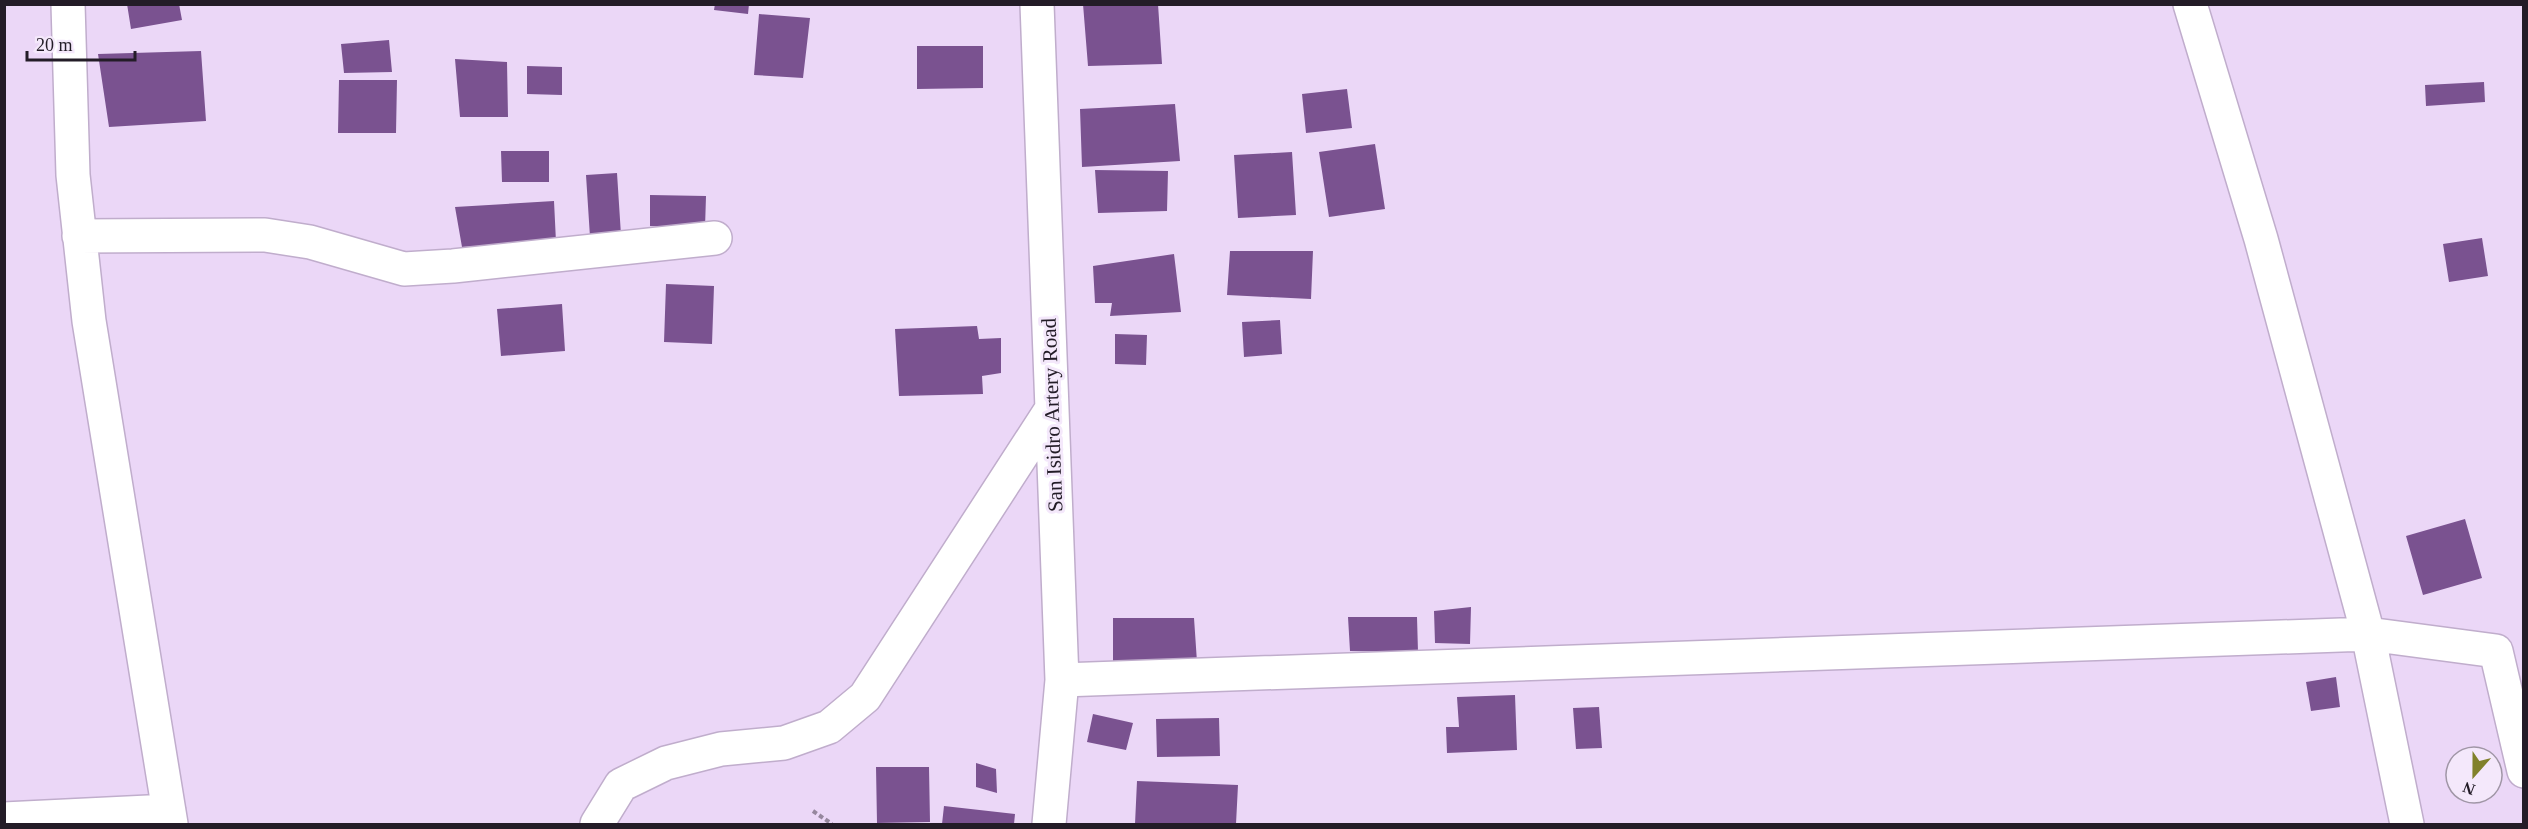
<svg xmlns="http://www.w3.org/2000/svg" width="2528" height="829" font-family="Georgia,serif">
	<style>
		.building { fill: #7a5290 }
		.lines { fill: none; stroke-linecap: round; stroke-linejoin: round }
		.minor-casing { stroke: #c0adcc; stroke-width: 36 }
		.path { stroke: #96879e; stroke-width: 4; stroke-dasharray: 4.5 3; stroke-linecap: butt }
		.minor { stroke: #fff; stroke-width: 33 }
		.labels { text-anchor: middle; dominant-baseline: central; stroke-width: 6; stroke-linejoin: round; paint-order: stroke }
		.street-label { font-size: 21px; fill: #231c27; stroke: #f4e8fb }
	</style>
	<rect width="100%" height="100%" fill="#ebd7f7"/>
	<path class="building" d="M 127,4 L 179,4 L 182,20 L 131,29 Z
		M 715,4 L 749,4 L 748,14 L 714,10 Z
		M 1083,4 L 1158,4 L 1162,64 L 1088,66 Z
		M 759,14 L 810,18 L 803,78 L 754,75 Z
		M 389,40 L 392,72 L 344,73 L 341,44 Z
		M 917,46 L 983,46 L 983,88 L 917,89 Z
		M 201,51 L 206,121 L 109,127 L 98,54 Z
		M 455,59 L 507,62 L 508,117 L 460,117 Z
		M 527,66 L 562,67 L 562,95 L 527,94 Z
		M 339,80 L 397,80 L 396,133 L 338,133 Z
		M 2484,82 L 2485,102 L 2426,106 L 2425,85 Z
		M 1347,89 L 1352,128 L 1306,133 L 1302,94 Z
		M 1175,104 L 1180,161 L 1082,167 L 1080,109 Z
		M 1375,144 L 1385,209 L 1329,217 L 1319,152 Z
		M 501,151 L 549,151 L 549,182 L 502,182 Z
		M 1292,152 L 1296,215 L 1238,218 L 1234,155 Z
		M 1095,170 L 1168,171 L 1167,211 L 1098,213 Z
		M 617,173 L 621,235 L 590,237 L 586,175 Z
		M 650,195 L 706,196 L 705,228 L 650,226 Z
		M 554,201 L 556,242 L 462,247 L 455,207 Z
		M 2482,238 L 2488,276 L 2449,282 L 2443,244 Z
		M 1230,251 L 1313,251 L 1311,299 L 1227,295 Z
		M 1174,254 L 1181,312 L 1110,316 L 1112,303 L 1095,303 L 1093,266 Z
		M 666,284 L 714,286 L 712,344 L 664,342 Z
		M 562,304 L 565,351 L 501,356 L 497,309 Z
		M 1280,320 L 1282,354 L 1244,357 L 1242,322 Z
		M 977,326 L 979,339 L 1001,338 L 1001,373 L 982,376 L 983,394 L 899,396 L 895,329 Z
		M 1115,334 L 1147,335 L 1146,365 L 1115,364 Z
		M 2465,519 L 2482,578 L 2423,595 L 2406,536 Z
		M 1471,607 L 1470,644 L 1435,643 L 1434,611 Z
		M 1348,617 L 1417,617 L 1418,652 L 1350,651 Z
		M 1113,618 L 1194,618 L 1197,662 L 1113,663 Z
		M 2336,677 L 2340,707 L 2311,711 L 2306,682 Z
		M 1515,695 L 1517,750 L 1447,753 L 1446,727 L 1459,727 L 1457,697 Z
		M 1599,707 L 1602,748 L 1576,749 L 1573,708 Z
		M 1093,714 L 1133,723 L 1126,750 L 1087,742 Z
		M 1219,718 L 1220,756 L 1157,757 L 1156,719 Z
		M 976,763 L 996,769 L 997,793 L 976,787 Z
		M 876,767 L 929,767 L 930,822 L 877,823 Z
		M 1137,781 L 1238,785 L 1236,824 L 1135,824 Z
		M 944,806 L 1015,814 L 1014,824 L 942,824 Z"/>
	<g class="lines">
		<defs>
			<path id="minor" d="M 68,4 L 73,175 L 89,321 L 171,824
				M 1037,4 L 1062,680 L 1049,824
				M 2190,4 L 2261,239 L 2368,634 L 2407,824
				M 79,236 L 265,235 L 310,242 L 404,269 L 453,266 L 715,238
				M 1062,680 L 2368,634 L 2496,651 L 2524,771
				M 4,819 L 169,811
				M 597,824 L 621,785 L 666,763 L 721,749 L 784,743 L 829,727 L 865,697 L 1051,410"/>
		</defs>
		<use href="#minor" class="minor-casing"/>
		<path class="path" d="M 813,811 L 832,824"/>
		<use href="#minor" class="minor"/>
	</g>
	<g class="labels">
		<g class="street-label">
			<text transform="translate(1052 415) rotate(-92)">San Isidro Artery Road</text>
		</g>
	</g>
	<rect width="2528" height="829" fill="none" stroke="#231c27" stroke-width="12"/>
	<g transform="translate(2474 775) rotate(201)"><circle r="28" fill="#f4e8fb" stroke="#a096a6" stroke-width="1.5"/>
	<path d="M0-4.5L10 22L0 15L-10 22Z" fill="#81812b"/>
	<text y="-9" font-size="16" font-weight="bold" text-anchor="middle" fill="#231c27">N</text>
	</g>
	<path d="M27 51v9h108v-9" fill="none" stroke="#231c27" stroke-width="3"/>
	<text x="36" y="51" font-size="18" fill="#231c27" stroke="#f4e8fb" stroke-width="4.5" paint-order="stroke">20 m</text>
</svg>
